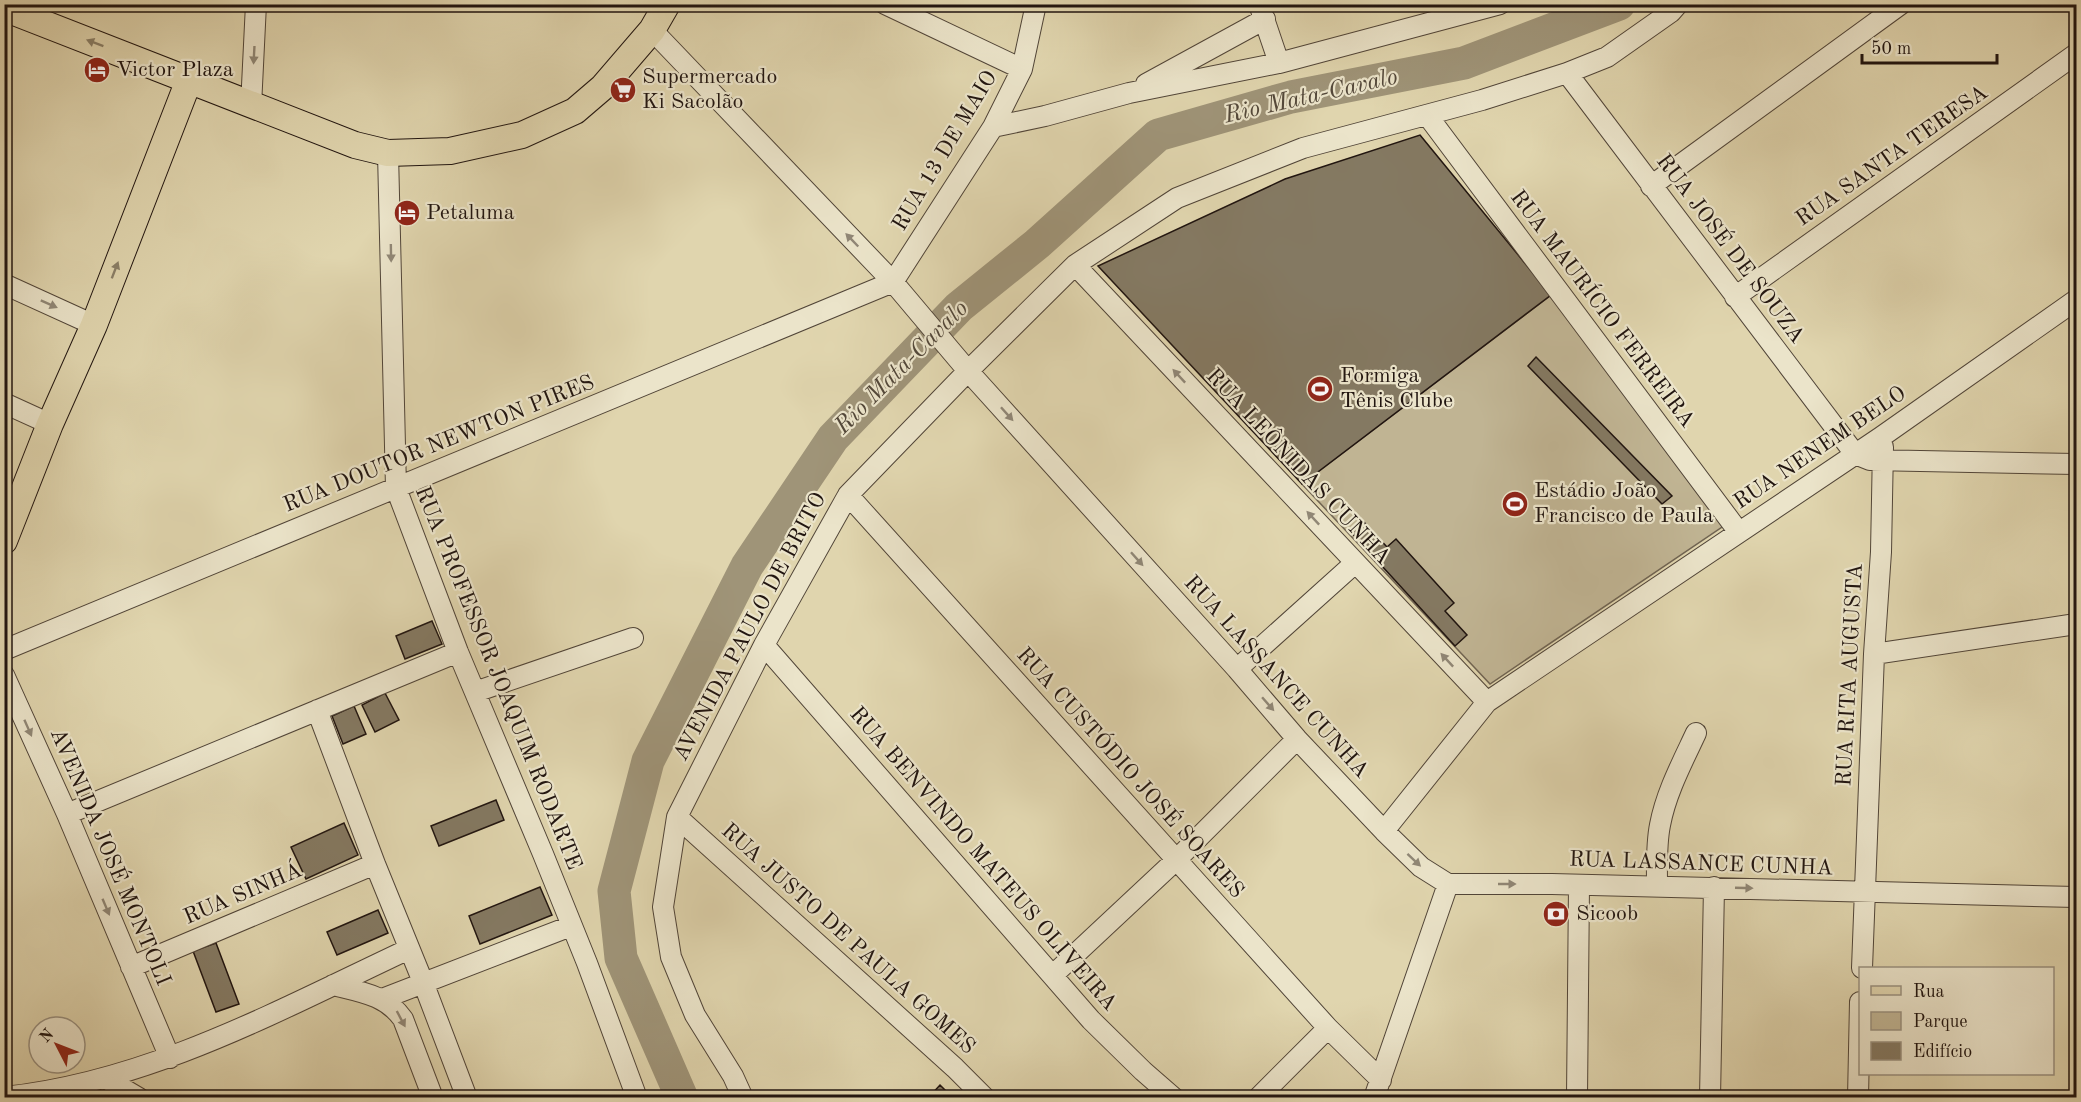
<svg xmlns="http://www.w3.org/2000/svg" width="2081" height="1102" font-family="'Old Standard TT',serif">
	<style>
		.green { fill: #c0b493; stroke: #706452; stroke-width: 1.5 }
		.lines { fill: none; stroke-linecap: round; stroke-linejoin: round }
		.river { stroke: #9f9478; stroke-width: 33 }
		.building { fill: #847962; stroke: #211510; stroke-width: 1.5 }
		.minor-casing { stroke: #514538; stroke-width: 22 }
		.major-casing { stroke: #211510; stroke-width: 28 }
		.minor { stroke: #ebe4ca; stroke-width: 20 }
		.major { stroke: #e0d5ae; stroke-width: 26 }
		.oneway { fill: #8a7f67 }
		.oneway2 { fill: #908776 }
		.labels { text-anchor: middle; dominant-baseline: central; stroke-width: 4.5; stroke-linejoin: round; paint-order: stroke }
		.poi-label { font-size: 22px; fill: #211510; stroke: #ebe4ca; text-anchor: start }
		.street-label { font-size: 22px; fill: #211510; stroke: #ebe4ca }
		.water-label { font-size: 24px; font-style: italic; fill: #53483a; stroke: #ebe4ca }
	</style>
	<rect width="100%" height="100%" fill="#e0d5ae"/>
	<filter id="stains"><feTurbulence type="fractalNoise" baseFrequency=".00333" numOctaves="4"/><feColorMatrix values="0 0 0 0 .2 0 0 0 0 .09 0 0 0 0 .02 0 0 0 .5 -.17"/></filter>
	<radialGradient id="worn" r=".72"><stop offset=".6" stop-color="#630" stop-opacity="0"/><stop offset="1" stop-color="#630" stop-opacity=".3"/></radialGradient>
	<path class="green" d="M 1551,295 L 1725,525 L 1490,684 L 1302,484 Z"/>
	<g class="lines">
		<path class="river" d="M 682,1098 L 621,958 L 614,891 L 648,761 L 747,566 L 833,438 L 959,307 L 1037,244 L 1158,135 L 1291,97 L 1464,63 L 1619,4"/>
	</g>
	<path class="building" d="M 1420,135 L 1551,295 L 1302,484 L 1098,266 L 1285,179 Z
		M 1536,357 L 1672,496 L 1662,504 L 1528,366 Z
		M 1362,520 L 1387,547 L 1396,539 L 1454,603 L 1445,611 L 1467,635 L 1455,646 L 1350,531 Z
		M 432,621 L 442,644 L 405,659 L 396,636 Z
		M 385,693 L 399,720 L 375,732 L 362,705 Z
		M 354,706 L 366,734 L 343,744 L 332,716 Z
		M 496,800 L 504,820 L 439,846 L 431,826 Z
		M 344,823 L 358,855 L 306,879 L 291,847 Z
		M 540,887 L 552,915 L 480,944 L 469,916 Z
		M 378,910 L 388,933 L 337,955 L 327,932 Z
		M 216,943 L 239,1004 L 216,1012 L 193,951 Z
		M 940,1085 L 953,1098 L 928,1098 Z"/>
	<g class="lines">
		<defs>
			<path id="minor" d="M 885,4 L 1022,69
				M 1259,4 L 1279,63
				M 652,30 L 893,282 L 968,371 L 1237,669 L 1297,739 L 1384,831 L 1421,867 L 1448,884 L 1552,884 L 2076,897
				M 1567,73 L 1855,454 L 1870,460 L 2076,464
				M 1146,84 L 1265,19
				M 251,106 L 256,4
				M 1427,115 L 1738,531
				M 993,127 L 1045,116 L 1129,93 L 1279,63 L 1500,4
				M 388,153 L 396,488 L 458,652 L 543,854 L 587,963 L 637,1098
				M 1651,186 L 1901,4
				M 1075,265 L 1487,702
				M 893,282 L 993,127 L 1022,69 L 1036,4
				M 4,284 L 94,325
				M 1735,297 L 2076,54
				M 4,403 L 50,424
				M 848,495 L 1328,1028 L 1381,1080
				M 764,645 L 1091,1020 L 1143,1071 L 1174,1098
				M 4,650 L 893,282
				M 1874,654 L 2076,624
				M 1237,669 L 1355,563
				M 4,675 L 67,814 L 170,1058
				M 475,692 L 633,638
				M 317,710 L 375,864 L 423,982 L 467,1098
				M 67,814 L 458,652
				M 677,817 L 955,1068 L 985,1098
				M 1384,831 L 1487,702 L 1881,437 L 2076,300
				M 1657,886 C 1657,866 1656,845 1660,825 C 1666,793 1682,763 1696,733
				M 131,967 L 375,864
				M 1862,968 L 1874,654 L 1881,552 L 1883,447
				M 1053,975 L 1176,860 L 1297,739
				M 333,985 C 361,992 386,995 403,1019 L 433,1098
				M 382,999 L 571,926
				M 105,1078 L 139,1098
				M 4,1097 C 149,1082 279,1010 409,949
				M 743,1098 L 733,1076 L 695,1015 L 671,957 L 663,907 L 677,817 L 764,645 L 848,495 L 968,371 L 1075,265 L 1177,198 L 1303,148 L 1482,100 L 1567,73 L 1607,57 L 1671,12 L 1678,4
				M 1258,1098 L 1328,1028
				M 1374,1098 L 1448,884
				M 1577,1098 L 1579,885
				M 1710,1098 L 1714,887
				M 1858,1098 L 1860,1002"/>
			<path id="major" d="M 4,8 L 355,145 L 388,153 L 450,151 L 522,135 L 575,111 L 603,87 L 652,30 L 667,4
				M 4,541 L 50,424 L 94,325 L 189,80"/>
		</defs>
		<use href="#minor" class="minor-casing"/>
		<use href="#major" class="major-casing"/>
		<use href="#minor" class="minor"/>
		<use href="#major" class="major"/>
	</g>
	<defs><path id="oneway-solid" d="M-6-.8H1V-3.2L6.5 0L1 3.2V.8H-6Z" transform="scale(1.5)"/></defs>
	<g class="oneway">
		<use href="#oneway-solid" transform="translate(95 43) rotate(-159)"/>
		<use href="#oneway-solid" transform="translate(115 270) rotate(-69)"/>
	</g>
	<g class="oneway2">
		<use href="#oneway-solid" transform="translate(254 55) rotate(93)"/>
		<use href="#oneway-solid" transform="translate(852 240) rotate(-134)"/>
		<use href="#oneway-solid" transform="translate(391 253) rotate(89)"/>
		<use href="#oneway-solid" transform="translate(49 304) rotate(24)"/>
		<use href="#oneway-solid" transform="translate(1179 376) rotate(-133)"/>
		<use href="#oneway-solid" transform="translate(1007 414) rotate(48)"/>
		<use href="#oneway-solid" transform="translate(1313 518) rotate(-133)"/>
		<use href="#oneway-solid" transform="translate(1137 559) rotate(48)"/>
		<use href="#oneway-solid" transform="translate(1447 660) rotate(-133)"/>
		<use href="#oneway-solid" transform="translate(1268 704) rotate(49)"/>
		<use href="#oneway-solid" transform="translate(28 728) rotate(66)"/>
		<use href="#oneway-solid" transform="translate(1414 860) rotate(43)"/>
		<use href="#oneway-solid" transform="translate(1507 884)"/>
		<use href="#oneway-solid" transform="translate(1744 888) rotate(2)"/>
		<use href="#oneway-solid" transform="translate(106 907) rotate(67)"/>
		<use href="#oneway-solid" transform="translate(401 1019) rotate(62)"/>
	</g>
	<defs>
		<symbol id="hotel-disc" viewBox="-11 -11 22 22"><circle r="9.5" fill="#8f2418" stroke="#ebe4ca"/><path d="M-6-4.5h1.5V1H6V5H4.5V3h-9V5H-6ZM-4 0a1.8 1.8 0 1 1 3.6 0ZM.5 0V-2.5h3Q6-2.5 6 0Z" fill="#fff"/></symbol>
		<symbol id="supermarket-disc" viewBox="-11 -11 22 22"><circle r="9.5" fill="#8f2418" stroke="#ebe4ca"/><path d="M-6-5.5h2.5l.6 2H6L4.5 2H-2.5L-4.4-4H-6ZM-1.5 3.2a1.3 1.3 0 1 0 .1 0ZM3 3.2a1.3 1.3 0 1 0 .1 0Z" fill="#fff"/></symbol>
		<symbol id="stadium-disc" viewBox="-11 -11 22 22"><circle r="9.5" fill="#8f2418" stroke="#ebe4ca"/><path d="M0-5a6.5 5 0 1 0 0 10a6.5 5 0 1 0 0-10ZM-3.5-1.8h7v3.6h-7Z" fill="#fff"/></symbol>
		<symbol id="bank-disc" viewBox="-11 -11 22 22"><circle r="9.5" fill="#8f2418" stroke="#ebe4ca"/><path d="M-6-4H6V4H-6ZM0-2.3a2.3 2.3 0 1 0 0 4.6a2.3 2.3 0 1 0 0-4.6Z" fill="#fff"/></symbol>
	</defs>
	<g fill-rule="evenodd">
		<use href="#hotel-disc" x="82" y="55" width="30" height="30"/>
		<use href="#supermarket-disc" x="608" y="75" width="30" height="30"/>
		<use href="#hotel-disc" x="392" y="198" width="30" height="30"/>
		<use href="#stadium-disc" x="1305" y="374" width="30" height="30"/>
		<use href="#stadium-disc" x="1500" y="489" width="30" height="30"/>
		<use href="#bank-disc" x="1541" y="899" width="30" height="30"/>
	</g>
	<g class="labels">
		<g class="poi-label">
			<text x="116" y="70">Victor Plaza</text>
			<text x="642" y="77">Supermercado<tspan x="642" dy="25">Ki Sacolão</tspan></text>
			<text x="426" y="213">Petaluma</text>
			<text x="1340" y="376">Formiga<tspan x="1340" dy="25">Tênis Clube</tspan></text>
			<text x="1534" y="491">Estádio João<tspan x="1534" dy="25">Francisco de Paula</tspan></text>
			<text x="1576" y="914">Sicoob</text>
		</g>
		<g class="street-label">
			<text transform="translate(945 151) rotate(-59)">RUA 13 DE MAIO</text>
			<text transform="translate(1892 156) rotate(-35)">RUA SANTA TERESA</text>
			<text transform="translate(1730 249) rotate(53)">RUA JOSÉ DE SOUZA</text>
			<text transform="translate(1602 309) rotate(53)">RUA MAURÍCIO FERREIRA</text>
			<text transform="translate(439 444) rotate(-22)">RUA DOUTOR NEWTON PIRES</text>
			<text transform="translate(1820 448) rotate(-34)">RUA NENEM BELO</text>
			<text transform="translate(1298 467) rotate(47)">RUA LEÔNIDAS CUNHA</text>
			<text transform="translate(750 627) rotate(-62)">AVENIDA PAULO DE BRITO</text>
			<text transform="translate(1850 675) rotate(-87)">RUA RITA AUGUSTA</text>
			<text transform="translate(1276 677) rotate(48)">RUA LASSANCE CUNHA</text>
			<text transform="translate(498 678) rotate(68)">RUA PROFESSOR JOAQUIM RODARTE</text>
			<text transform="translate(1130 773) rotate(48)">RUA CUSTÓDIO JOSÉ SOARES</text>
			<text transform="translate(110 857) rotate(67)">AVENIDA JOSÉ MONTOLI</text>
			<text transform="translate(983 859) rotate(49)">RUA BENVINDO MATEUS OLIVEIRA</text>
			<text transform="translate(1701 864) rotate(2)">RUA LASSANCE CUNHA</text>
			<text transform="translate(243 894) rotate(-23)">RUA SINHÁ</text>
			<text transform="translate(848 939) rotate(42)">RUA JUSTO DE PAULA GOMES</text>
		</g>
		<g class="water-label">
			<text transform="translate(1311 97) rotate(-13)">Rio Mata-Cavalo</text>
			<text transform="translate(902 368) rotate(-45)">Rio Mata-Cavalo</text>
		</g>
	</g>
	<rect width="2081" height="1102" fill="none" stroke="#e0d5ae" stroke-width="24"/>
	<rect x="6" y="6" width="2069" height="1090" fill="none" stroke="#211510" stroke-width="3"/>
	<rect x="12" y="12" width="2057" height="1078" fill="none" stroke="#211510" stroke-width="1.5"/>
	<rect x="1859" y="967" width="195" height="108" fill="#ebe4ca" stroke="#9a9180" stroke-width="1.5"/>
	<rect x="1871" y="986" width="30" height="9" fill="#e0d5ae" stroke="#9a9180" stroke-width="1.5"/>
	<text x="1913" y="997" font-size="18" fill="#211510">Rua</text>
	<rect x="1871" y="1012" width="30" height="18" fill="#c0b493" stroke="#9a9180" stroke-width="1.5"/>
	<text x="1913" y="1027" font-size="18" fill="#211510">Parque</text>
	<rect x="1871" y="1042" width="30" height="18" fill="#847962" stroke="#9a9180" stroke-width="1.5"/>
	<text x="1913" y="1057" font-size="18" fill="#211510">Edifício</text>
	<g transform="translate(57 1045) rotate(312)"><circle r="28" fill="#ebe4ca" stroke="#9a9180" stroke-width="1.5"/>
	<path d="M0-4.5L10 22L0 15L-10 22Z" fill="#8f2418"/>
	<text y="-9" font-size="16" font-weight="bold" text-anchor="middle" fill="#211510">N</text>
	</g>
	<path d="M1862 54v9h135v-9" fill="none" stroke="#211510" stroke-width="3"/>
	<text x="1871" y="54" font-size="18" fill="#211510" stroke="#ebe4ca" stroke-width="4.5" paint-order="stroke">50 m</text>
	<rect width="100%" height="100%" filter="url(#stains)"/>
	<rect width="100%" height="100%" fill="url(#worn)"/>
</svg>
